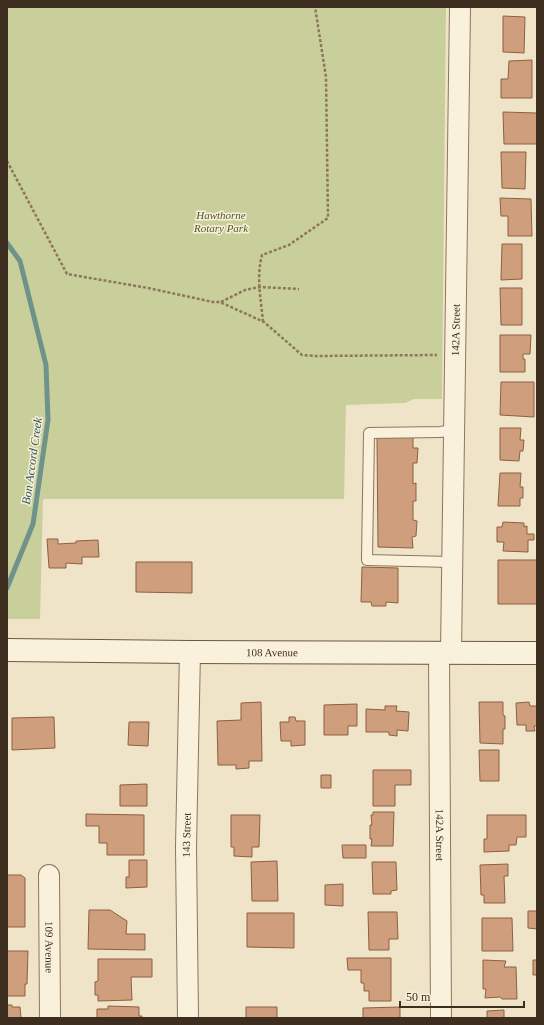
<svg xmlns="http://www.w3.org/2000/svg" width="544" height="1025" font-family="'Times New Roman',serif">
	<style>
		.green { fill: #c9cf9b }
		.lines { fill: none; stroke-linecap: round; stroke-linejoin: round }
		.stream { stroke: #6f938a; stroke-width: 5 }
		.building { fill: #cf9f7d; stroke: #8d5f41 }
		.lane-casing { stroke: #8d765c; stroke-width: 12 }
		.street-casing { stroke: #8d765c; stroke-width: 22 }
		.secondary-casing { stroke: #6f573f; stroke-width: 24 }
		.path { stroke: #8d765c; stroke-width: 2.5; stroke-dasharray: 3 2; stroke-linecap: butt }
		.lane { stroke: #faf1dc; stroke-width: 10 }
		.street { stroke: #faf1dc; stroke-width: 20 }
		.secondary { stroke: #faf1dc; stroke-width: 22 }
		.labels { text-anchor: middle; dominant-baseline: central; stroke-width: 3; stroke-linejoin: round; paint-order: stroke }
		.park-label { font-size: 11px; font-style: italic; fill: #4d5a26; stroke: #f7eed8 }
		.street-label { font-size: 11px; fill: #3d2e20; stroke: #f7eed8 }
		.water-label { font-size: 12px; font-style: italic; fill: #2f5d5a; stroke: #f7eed8 }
	</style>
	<rect width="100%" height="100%" fill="#f0e4c8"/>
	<path class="green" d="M 7,7 L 446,7 L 442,399 L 414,399 L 405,403 L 346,405 L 344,499 L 43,499 L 40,619 L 7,619 Z"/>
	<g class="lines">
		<path class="stream" d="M 7,243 L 20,261 L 46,365 L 48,420 L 33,524 L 7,588"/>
	</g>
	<path class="building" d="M 503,16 L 525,17 L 524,53 L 503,52 Z
		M 532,60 L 532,98 L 501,98 L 501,79 L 508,79 L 509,61 Z
		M 503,112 L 537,113 L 537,144 L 504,144 Z
		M 501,152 L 526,152 L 525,189 L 502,188 Z
		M 500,198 L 531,199 L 532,236 L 508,236 L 508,216 L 501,216 Z
		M 502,244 L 522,244 L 522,279 L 501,280 Z
		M 500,288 L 522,288 L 522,325 L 501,325 Z
		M 500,335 L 531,335 L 530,354 L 523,354 L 523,359 L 525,359 L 525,372 L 500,372 Z
		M 501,382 L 534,382 L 534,417 L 500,415 Z
		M 500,428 L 521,428 L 520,440 L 524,440 L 523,451 L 520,451 L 519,461 L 500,460 Z
		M 377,436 L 413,437 L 413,448 L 418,448 L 417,463 L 413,463 L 413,484 L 416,483 L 416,501 L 413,501 L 413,520 L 417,521 L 416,536 L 412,537 L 413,548 L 378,547 Z
		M 500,473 L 521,473 L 520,487 L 523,487 L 523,498 L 520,498 L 520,506 L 498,506 Z
		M 503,522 L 524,523 L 524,527 L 527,526 L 527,534 L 534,534 L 534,540 L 528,540 L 528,552 L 503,551 L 504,542 L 497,542 L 497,527 L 502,527 Z
		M 47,539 L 58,539 L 58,544 L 76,543 L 76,541 L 98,540 L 99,557 L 82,557 L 82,564 L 66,563 L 66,568 L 49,568 Z
		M 498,560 L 537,560 L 537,604 L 498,604 Z
		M 136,562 L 192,562 L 192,593 L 136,592 Z
		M 362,567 L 398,568 L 398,603 L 386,602 L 386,606 L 372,606 L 371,602 L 361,602 Z
		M 261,702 L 262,761 L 249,761 L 249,768 L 236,769 L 236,765 L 218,765 L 217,721 L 241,720 L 241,703 Z
		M 479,702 L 503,702 L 503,715 L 505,716 L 505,729 L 503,729 L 503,744 L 480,743 Z
		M 529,702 L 530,706 L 537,706 L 537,726 L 534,726 L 535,731 L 526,731 L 526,725 L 517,725 L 516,703 Z
		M 357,704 L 357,726 L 348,726 L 348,735 L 324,735 L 324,705 Z
		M 385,706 L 397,706 L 396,711 L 409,712 L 408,731 L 397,730 L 397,736 L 389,735 L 389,732 L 366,732 L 366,709 L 385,710 Z
		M 54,717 L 55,748 L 12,750 L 12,718 Z
		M 289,717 L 295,717 L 296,721 L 305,721 L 305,745 L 291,746 L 291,741 L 281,741 L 280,722 L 289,722 Z
		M 129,722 L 149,722 L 148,746 L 128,745 Z
		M 479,750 L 499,750 L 499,781 L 480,781 Z
		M 373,770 L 411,770 L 411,785 L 395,785 L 395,806 L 373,806 Z
		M 321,775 L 331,775 L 331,788 L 321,788 Z
		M 147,784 L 147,806 L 120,806 L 120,785 Z
		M 373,812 L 394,812 L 393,846 L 371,846 L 372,839 L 370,839 L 370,825 L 372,825 L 371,815 L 373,815 Z
		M 86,814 L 144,815 L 144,855 L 107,855 L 107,843 L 99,843 L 99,826 L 86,826 Z
		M 231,815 L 260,815 L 259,847 L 252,847 L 252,857 L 234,856 L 234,847 L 231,847 Z
		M 487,815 L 526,815 L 526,837 L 517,837 L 516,845 L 509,845 L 509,851 L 484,852 L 484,839 L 487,839 Z
		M 342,845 L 366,845 L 366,858 L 343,858 Z
		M 129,860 L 147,860 L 147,887 L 126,888 L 126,877 L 129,877 Z
		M 277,861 L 278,901 L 252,901 L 251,862 Z
		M 372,862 L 396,862 L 397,890 L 391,891 L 391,894 L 373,894 Z
		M 508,864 L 508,876 L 504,876 L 505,903 L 484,903 L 484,895 L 481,895 L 480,865 Z
		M 7,875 L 21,875 L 25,878 L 25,927 L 7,927 Z
		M 343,884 L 343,906 L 325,905 L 325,885 Z
		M 89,910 L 110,910 L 127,921 L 126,934 L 145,934 L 145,950 L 88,949 Z
		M 528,911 L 537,911 L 537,929 L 528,928 Z
		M 368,912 L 397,912 L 398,939 L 389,939 L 389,950 L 369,950 Z
		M 247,913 L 294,913 L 294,948 L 247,947 Z
		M 482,918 L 512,918 L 513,951 L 482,951 Z
		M 7,951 L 28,951 L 27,984 L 25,984 L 25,996 L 7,996 Z
		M 347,958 L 391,958 L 391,1001 L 369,1001 L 369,991 L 364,991 L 364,983 L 361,983 L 361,970 L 348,970 Z
		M 98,959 L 152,959 L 152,977 L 131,977 L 132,1000 L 98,1001 L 98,995 L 95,995 L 95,982 L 98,981 Z
		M 483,960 L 506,961 L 504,967 L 516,967 L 517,999 L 502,999 L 500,997 L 485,998 L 486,989 L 483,989 Z
		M 533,960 L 537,960 L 537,975 L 533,975 Z
		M 7,1005 L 12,1005 L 12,1007 L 20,1007 L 21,1018 L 7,1018 Z
		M 108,1006 L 139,1007 L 139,1016 L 142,1016 L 142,1018 L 97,1018 L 97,1009 L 108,1009 Z
		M 246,1007 L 277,1007 L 277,1018 L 246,1018 Z
		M 400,1007 L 400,1018 L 363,1018 L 363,1008 Z
		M 504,1010 L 504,1018 L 487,1018 L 487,1011 Z"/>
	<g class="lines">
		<defs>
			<path id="lane" d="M 452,562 L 367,560 L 369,433 L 440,432 L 454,430"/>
			<g id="street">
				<path id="s1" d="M 439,652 L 441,1018"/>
				<path id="s2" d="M 451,652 L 460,7"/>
				<path id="s3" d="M 49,875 L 50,1018"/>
				<path id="s4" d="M 188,1018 L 186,847 L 190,652"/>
			</g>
			<g id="secondary">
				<path id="s5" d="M 7,650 L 190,652 L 537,653"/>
			</g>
		</defs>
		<use href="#lane" class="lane-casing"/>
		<use href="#street" class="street-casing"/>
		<use href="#secondary" class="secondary-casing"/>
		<path class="path" d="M 7,161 L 67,274 L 148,288 L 213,302 L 220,302 L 264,322 L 302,355 L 316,356 L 437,355
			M 221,302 L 245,290 L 260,287 L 299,289
			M 263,322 C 261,299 256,277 262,255 L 289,245 L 328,218 L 326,77 L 315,7"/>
		<use href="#lane" class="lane"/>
		<use href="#street" class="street"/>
		<use href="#secondary" class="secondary"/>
	</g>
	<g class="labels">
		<g class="park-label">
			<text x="221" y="215">Hawthorne<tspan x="221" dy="13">Rotary Park</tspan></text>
		</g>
		<g class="street-label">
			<text stroke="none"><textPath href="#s2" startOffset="322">142A Street</textPath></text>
			<text stroke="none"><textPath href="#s5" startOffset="265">108 Avenue</textPath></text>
			<text stroke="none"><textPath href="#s4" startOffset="183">143 Street</textPath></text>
			<text stroke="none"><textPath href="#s1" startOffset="183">142A Street</textPath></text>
			<text stroke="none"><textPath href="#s3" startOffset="72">109 Avenue</textPath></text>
		</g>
		<g class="water-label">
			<text transform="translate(32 461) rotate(-82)">Bon Accord Creek</text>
		</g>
	</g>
	<rect width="544" height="1025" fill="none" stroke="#3d2e20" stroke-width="16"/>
	<path d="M400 1001v6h124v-6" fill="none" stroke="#3d2e20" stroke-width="2"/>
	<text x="406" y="1001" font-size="12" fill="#3d2e20" stroke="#f7eed8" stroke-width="3" paint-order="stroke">50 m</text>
</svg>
